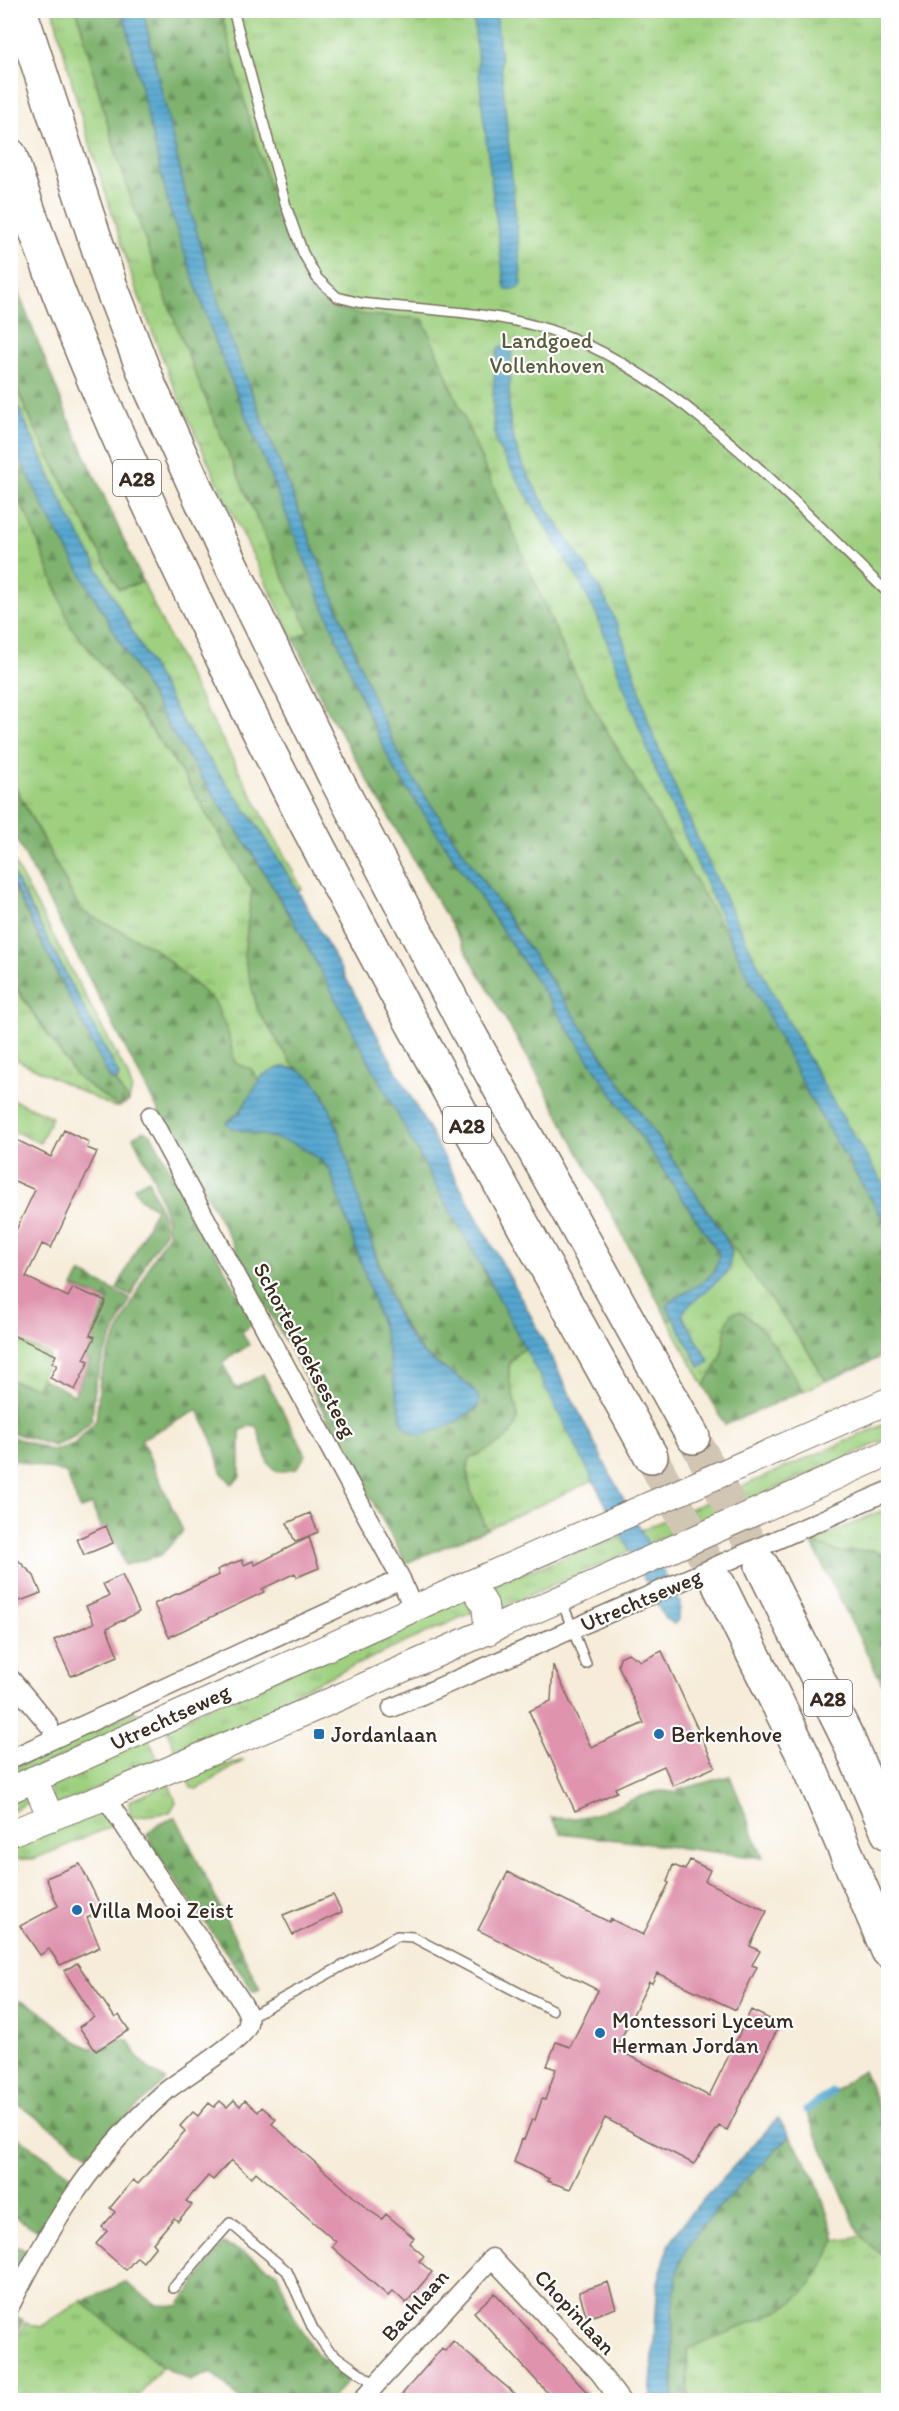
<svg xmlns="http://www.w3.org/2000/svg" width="899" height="2411" font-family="Itim,sans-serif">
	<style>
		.grass { fill: url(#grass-tufts); stroke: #6c7d4e; stroke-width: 1.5 }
		.forest { fill: url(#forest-firs); stroke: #5c6e46; stroke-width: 1.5 }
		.water { fill: url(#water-rules); stroke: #486877; stroke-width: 1.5 }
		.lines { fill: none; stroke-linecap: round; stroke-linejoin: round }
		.stream { stroke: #55a7d0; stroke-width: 7 }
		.building { fill: #df93ad }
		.motorway-tunnel { stroke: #d1c5b4; stroke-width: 33; stroke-dasharray: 33 16; stroke-linecap: butt }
		.service-casing { stroke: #7c6e5f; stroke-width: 12 }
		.minor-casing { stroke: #7c6e5f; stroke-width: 21 }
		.secondary-casing { stroke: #7c6e5f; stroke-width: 28 }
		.motorway-casing { stroke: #7c6e5f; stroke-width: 36 }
		.service { stroke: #fff; stroke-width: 9 }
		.minor { stroke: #fff; stroke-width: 18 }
		.secondary { stroke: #fff; stroke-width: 26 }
		.motorway { stroke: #fff; stroke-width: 33 }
		.poi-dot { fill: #1f6fb2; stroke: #fff; stroke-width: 2 }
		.labels { text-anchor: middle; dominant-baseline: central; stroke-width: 4.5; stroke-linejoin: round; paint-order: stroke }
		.shield { fill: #fff; stroke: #766a62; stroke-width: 1.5 }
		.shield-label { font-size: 21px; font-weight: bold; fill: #3b2a1e }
		.park-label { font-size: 22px; fill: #595c3b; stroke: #fff }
		.street-label { font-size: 22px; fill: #3b2a1e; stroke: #fff }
		.poi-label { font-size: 22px; fill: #3b2a1e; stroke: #fff; text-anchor: start }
	</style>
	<defs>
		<pattern id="grass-tufts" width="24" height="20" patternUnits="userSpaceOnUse" patternTransform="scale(1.5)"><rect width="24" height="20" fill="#9ed07f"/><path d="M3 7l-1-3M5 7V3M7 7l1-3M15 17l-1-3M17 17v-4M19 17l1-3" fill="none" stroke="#82a967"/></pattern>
		<pattern id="forest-firs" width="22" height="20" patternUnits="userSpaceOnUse" patternTransform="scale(1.5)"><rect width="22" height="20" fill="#7eb26e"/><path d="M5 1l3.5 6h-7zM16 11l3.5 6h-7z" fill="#68915a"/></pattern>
		<pattern id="water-rules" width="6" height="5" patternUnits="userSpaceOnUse" patternTransform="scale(1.5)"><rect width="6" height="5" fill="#55a7d0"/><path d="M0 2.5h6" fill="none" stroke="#4888a8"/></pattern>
	</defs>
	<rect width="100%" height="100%" fill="#fff"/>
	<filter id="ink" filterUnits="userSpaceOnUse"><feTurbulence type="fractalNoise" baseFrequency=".0167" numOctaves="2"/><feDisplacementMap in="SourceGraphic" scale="12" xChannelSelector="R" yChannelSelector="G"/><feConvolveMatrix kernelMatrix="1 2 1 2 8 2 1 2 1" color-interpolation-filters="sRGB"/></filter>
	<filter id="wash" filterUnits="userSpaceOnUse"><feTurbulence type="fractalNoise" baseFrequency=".008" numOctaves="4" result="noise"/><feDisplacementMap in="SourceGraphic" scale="24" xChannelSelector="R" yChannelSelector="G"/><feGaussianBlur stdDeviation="1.35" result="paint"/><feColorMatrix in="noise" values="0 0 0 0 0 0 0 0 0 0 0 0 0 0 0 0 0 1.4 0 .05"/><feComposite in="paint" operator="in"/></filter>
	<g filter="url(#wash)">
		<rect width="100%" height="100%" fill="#f6ecd9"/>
		<path class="grass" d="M 53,11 L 77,11 L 115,150 L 166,293 L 90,11 L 888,11 L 888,1341 L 821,1372 L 826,1381 L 803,1391 L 797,1382 L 710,1377 L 704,1386 L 668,1320 L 674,1318 L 700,1367 L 704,1366 L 304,634 L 294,640 L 215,477 L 171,380 L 135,286 L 81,116 Z
			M 10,375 L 35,429 L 119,589 L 143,582 C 190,687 249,786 302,889 L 298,891 L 259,828 L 184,725 L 69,516 L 11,391 Z
			M 10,486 L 142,717 L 184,776 L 252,889 L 244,957 L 258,1011 L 296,1069 L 290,1068 L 260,1082 L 251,1069 L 235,1063 L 228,1033 L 154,948 L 81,911 L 11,778 Z
			M 10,855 L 127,1074 L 132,1088 L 129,1101 L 115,1082 L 119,1075 L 11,869 Z
			M 10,980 L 77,1077 L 119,1107 L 113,1107 L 17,1060 L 11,1043 Z
			M 11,1099 L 52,1117 L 40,1143 L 11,1130 Z
			M 11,1337 L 50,1355 L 37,1387 L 11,1381 Z
			M 526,1349 L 594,1480 L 487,1529 C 478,1507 463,1483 469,1459 L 486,1450 L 517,1409 C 510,1390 499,1358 526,1349 Z
			M 888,1423 L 888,1439 L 491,1612 L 487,1586 L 646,1528 Z
			M 888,1508 L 888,1567 L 883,1554 L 873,1550 L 840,1552 L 811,1542 Z
			M 464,1596 L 475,1608 L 473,1612 L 298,1691 L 270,1715 L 177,1754 L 165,1726 Z
			M 133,1712 L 137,1713 L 141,1724 L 11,1778 L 11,1768 Z
			M 147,1735 L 159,1763 L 54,1806 L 49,1783 Z
			M 244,1760 L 198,1789 L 191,1788 L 186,1776 Z
			M 169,1784 L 176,1802 L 170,1812 L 130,1818 L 129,1801 Z
			M 26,1793 L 27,1803 L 11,1811 L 11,1797 Z
			M 97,1813 L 112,1826 L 34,1859 L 11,1859 L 11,1844 Z
			M 862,2236 L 888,2259 L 888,2400 L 689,2400 L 687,2349 L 723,2332 L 823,2264 L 836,2240 Z
			M 82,2300 L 164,2365 L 135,2400 L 11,2400 L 11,2355 L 25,2323 L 41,2327 Z"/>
		<path class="forest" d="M 77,11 L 123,11 L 170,210 L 214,338 L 367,712 L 394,769 L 719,1253 C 718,1283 687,1290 667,1306 L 674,1318 L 668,1320 L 533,1067 L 325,706 L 294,640 L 309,631 C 235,476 166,315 116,151 C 101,104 90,57 77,11 Z
			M 143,11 L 221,11 C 236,67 284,275 326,303 C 348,318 396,316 423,319 L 480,456 L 570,663 L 597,714 L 736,950 L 810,1098 L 888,1227 L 888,1354 L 826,1381 L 810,1354 L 723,1234 L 404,765 L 378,710 L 228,333 L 188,204 Z
			M 11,274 L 66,413 L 143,582 L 119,589 L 35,429 L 11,375 Z
			M 11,439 L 45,510 L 171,731 L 256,859 L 298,929 L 526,1349 C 489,1361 524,1403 516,1424 C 509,1443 485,1450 469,1459 C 463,1483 478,1507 487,1529 L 406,1563 L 196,1176 L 175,1143 L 11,829 L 10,778 L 81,911 L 154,948 L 215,1002 L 228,1033 L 235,1063 L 251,1069 L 260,1082 L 238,1114 L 227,1121 L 232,1128 L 291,1141 L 312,1152 L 330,1170 L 384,1332 C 394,1365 394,1402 410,1433 C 425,1439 463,1418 477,1409 L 468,1386 L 423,1353 L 400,1320 L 369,1236 L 324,1094 L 314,1081 L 292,1064 L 258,1011 L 244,956 L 252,889 L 184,776 L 142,716 L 71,627 L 29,519 L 11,486 Z
			M 10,880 L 110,1079 L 115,1082 L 129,1101 L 119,1107 L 77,1077 L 11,980 Z
			M 143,1131 L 151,1134 L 254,1323 L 242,1332 L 249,1345 L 222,1362 L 236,1389 L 263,1374 L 306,1455 L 296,1469 L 277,1472 L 268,1463 L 257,1427 L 251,1425 L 240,1431 L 240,1477 L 232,1484 L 221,1472 L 213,1441 L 198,1410 L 141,1439 L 183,1531 L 161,1555 L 125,1565 L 108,1526 L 101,1528 L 92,1505 L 80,1509 L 66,1473 L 11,1459 L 10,1436 L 53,1451 L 74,1444 L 96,1421 L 100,1379 L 108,1354 L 152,1260 L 168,1234 L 166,1216 L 153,1176 L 133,1137 Z
			M 148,1179 L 163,1216 L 165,1232 L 148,1258 L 131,1296 L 117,1289 L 156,1208 L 141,1200 L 134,1187 Z
			M 81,1273 L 130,1299 L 104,1355 L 95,1384 L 92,1420 L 75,1436 L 54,1446 L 11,1432 L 11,1381 L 37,1387 L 41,1378 L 74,1395 L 90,1361 L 85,1358 L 96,1337 L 92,1335 L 108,1301 L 73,1287 Z
			M 739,1311 C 768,1327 786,1364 803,1391 L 725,1425 L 704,1386 L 721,1358 L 727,1322 L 732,1313 Z
			M 811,1542 L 840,1552 L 873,1550 L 883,1554 L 888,1567 L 888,1695 Z
			M 730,1776 L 763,1858 L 561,1833 L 551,1817 C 588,1825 621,1800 655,1792 C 662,1790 672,1792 679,1793 L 678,1790 Z
			M 176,1817 L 260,1989 L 254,1991 L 250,1986 L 153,1849 L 147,1834 L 157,1825 Z
			M 20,2001 C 57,2011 83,2072 120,2039 L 129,2040 L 139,2059 L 152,2072 L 166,2080 L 118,2125 L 91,2156 L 11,2099 L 11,2002 Z
			M 863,2070 L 888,2130 L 888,2259 L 867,2243 L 858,2231 L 807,2113 Z
			M 11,2132 L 74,2177 L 38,2231 L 11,2214 Z
			M 790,2136 L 815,2178 L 836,2240 C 826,2259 816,2280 801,2295 C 780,2316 717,2335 687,2349 L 689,2400 L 673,2400 C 674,2361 667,2284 685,2251 C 704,2216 761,2166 790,2136 Z
			M 11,2242 L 27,2252 L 11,2284 Z
			M 223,2244 L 244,2253 L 278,2273 L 294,2317 L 315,2353 L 350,2378 L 330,2400 L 241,2400 L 211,2372 L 190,2381 L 161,2366 L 82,2302 L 125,2282 L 157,2305 L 179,2306 Z
			M 11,2314 L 23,2320 L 11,2347 Z"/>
		<path class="water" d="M 123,11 L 143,11 L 188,204 L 228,333 L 378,710 L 404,765 L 723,1234 L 732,1251 L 728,1272 L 686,1308 L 682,1315 L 710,1362 L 700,1367 L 667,1306 C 685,1286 718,1286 719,1253 L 394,769 L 367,712 L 214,338 L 170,210 Z
			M 473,11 L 496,11 L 522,284 C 517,290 512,292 505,289 L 483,115 Z
			M 504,345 L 512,350 C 510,376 507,403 511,429 C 523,490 584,552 610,609 C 627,644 638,683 648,720 C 655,743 667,767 676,789 C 735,928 807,1064 888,1191 L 888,1227 L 810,1098 L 743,966 L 656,772 L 598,618 L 579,581 L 497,446 C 490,414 493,381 498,348 Z
			M 10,391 L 69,516 L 184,725 L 259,828 L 298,891 L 531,1316 L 609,1472 L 680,1602 L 679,1619 L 674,1624 L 665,1619 L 490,1281 L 436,1186 L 298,929 L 256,859 L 171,731 L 45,510 L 11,439 Z
			M 10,869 L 119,1075 L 117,1081 L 110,1079 L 11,880 Z
			M 281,1067 C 294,1068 304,1070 313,1080 C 338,1106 357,1200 370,1238 C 381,1273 396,1327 423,1353 C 439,1369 467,1378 479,1398 L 478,1407 L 451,1425 L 420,1436 L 406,1429 L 402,1422 L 384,1332 L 330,1170 C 304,1139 270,1138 232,1128 L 226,1123 L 239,1114 L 263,1075 Z
			M 778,2118 L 790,2136 C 761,2166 704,2216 685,2251 C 667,2284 674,2361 673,2400 L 650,2400 L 658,2282 L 669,2245 L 688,2216 Z"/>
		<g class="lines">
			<path class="stream" d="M 806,2110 L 832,2092"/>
		</g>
		<g id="blocks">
			<path class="building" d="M 64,1130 L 89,1142 L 87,1148 L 97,1152 L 51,1248 L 42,1244 L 26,1277 L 68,1297 L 73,1288 L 106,1301 L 90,1335 L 95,1337 L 84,1359 L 89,1361 L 75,1390 L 50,1378 L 57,1365 L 52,1363 L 56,1355 L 10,1334 L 10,1243 L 35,1190 L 10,1179 L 10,1141 L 16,1143 L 17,1140 L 51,1157 Z
				M 310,1513 L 318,1532 L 295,1542 L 287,1523 Z
				M 106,1526 L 113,1543 L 84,1555 L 77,1539 Z
				M 309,1537 L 319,1568 L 297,1577 L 295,1573 L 262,1589 L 264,1592 L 169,1637 L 154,1604 L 219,1575 L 217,1570 L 233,1563 L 242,1560 L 244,1565 L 253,1561 L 255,1565 Z
				M 10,1552 L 34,1576 L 41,1593 L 15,1603 L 10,1590 Z
				M 122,1575 L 139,1612 L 107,1628 L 118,1656 L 71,1676 L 54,1640 L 94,1623 L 86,1606 L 109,1596 L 103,1584 Z
				M 662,1651 L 715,1767 L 673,1786 L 664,1766 L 615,1788 L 617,1792 L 575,1811 L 529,1711 L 551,1701 L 553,1665 L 591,1747 L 644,1723 L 618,1665 L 620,1657 L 628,1653 L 641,1661 Z
				M 690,1860 L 710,1870 L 705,1881 L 767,1911 L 750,1946 L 760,1951 L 752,1965 L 757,1967 L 736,2010 L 657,1973 L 652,1983 L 649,1982 L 616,2049 L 709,2096 L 751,2010 L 780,2024 L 727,2130 L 719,2126 L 694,2164 L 605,2118 L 570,2189 L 547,2181 L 549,2179 L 514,2162 L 522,2139 L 524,2140 L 532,2119 L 535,2120 L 542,2099 L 545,2100 L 556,2069 L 547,2066 L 556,2042 L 570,2047 L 598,1990 L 478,1930 L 508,1872 L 609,1922 L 611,1919 L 643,1935 L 669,1883 L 667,1882 L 673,1865 L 685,1870 Z
				M 80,1864 L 101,1907 L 101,1912 L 87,1918 L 100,1947 L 60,1965 L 49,1949 L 40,1955 L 20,1926 L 58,1906 L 46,1878 Z
				M 333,1895 L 342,1912 L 293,1935 L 283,1915 Z
				M 77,1963 L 115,2018 L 119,2015 L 129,2030 L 96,2051 L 79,2027 L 94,2017 L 64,1971 Z
				M 234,2100 L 240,2106 L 245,2100 L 258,2112 L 262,2107 L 276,2119 L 272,2124 L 366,2208 L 382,2219 L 386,2214 L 414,2238 L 409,2243 L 424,2256 L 419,2261 L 432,2272 L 406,2303 L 393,2291 L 388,2296 L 332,2247 L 336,2242 L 256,2172 L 251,2178 L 231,2160 L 213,2180 L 208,2176 L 186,2201 L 192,2205 L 178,2221 L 174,2218 L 153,2243 L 156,2246 L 143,2262 L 137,2257 L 126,2270 L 96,2244 L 107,2231 L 102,2227 L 115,2212 L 110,2208 L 133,2180 L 138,2184 L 185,2131 L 180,2126 L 193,2112 L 198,2116 L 209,2103 L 214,2107 L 220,2101 L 227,2107 Z
				M 608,2282 L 616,2308 L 587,2318 L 579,2292 Z
				M 495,2293 L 537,2338 L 594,2400 L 554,2400 L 474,2312 Z
				M 453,2341 L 461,2348 L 522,2400 L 397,2400 L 442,2348 L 445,2351 Z"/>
		</g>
	</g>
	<g filter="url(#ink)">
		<use href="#blocks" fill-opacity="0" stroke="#7c6e5f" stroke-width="1.5"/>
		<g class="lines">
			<path class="motorway-tunnel" d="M 693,1437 L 762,1566
				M 651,1456 L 719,1585"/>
			<defs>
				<path id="service" d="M 233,10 L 286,206 L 303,253 L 317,278 L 337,297 L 361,303 C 423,310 490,311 550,330 C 671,368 797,505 888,593
					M 561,1599 L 586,1664
					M 249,2017 L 397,1936 L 413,1937 L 552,2010
					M 173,2288 L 230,2223 L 287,2271 L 313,2329 L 329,2351 L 376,2385"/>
				<path id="minor" d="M 150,1116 L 401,1579 L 413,1609
					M 10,1678 L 49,1725
					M 392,1708 L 888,1491
					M 10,1759 L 401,1579
					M 10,2306 C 52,2223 94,2154 165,2092 C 182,2077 240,2044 247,2027 C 251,2017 246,2009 241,2001 L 105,1797
					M 362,2400 L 492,2258 L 599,2372 L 620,2400"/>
				<path id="secondary" d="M 471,1583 L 485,1605 L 488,1632
					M 34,1779 L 51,1818
					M 10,1790 L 471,1583 L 888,1401
					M 10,1833 L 105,1797 L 315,1708 L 888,1453"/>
				<path id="motorway" d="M 20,10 L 110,284 L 150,387 L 222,546 L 334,775 L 469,1033 L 693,1437
					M 10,155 C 70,343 155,522 242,698 C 371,955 512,1205 651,1456
					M 762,1566 L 848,1739 L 888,1833
					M 719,1585 L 812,1773 L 888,1951"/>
			</defs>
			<use href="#service" class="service-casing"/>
			<use href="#minor" class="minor-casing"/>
			<use href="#secondary" class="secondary-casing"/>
			<use href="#motorway" class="motorway-casing"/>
			<use href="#service" class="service"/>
			<use href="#minor" class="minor"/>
			<use href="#secondary" class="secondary"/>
			<use href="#motorway" class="motorway"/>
		</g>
	</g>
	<g class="poi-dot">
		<rect x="313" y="1728" width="12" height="12" rx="3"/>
		<circle cx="659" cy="1734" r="6"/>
		<circle cx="77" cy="1910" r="6"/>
		<circle cx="600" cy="2033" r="6"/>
	</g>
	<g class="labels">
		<g class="shield">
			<rect x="113" y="460" width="48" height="36" rx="4.5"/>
			<rect x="443" y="1107" width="48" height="36" rx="4.5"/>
			<rect x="804" y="1680" width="48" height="36" rx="4.5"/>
		</g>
		<g class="shield-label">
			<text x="137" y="478">A28</text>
			<text x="467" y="1125">A28</text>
			<text x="828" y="1698">A28</text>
		</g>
		<g class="park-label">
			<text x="547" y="340">Landgoed<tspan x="547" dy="25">Vollenhoven</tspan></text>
		</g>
		<g class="street-label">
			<text transform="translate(305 1350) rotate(62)">Schorteldoeksesteeg</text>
			<text transform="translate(641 1600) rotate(-23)">Utrechtseweg</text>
			<text transform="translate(170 1717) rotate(-25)">Utrechtseweg</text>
			<text transform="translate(415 2305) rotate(-48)">Bachlaan</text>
			<text transform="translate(575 2312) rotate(47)">Chopinlaan</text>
		</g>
		<g class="poi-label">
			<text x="331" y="1734">Jordanlaan</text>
			<text x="671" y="1734">Berkenhove</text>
			<text x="89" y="1910">Villa Mooi Zeist</text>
			<text x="612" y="2020">Montessori Lyceum<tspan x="612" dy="25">Herman Jordan</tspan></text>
		</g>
	</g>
	<rect width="899" height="2411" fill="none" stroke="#fff" stroke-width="36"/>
</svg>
